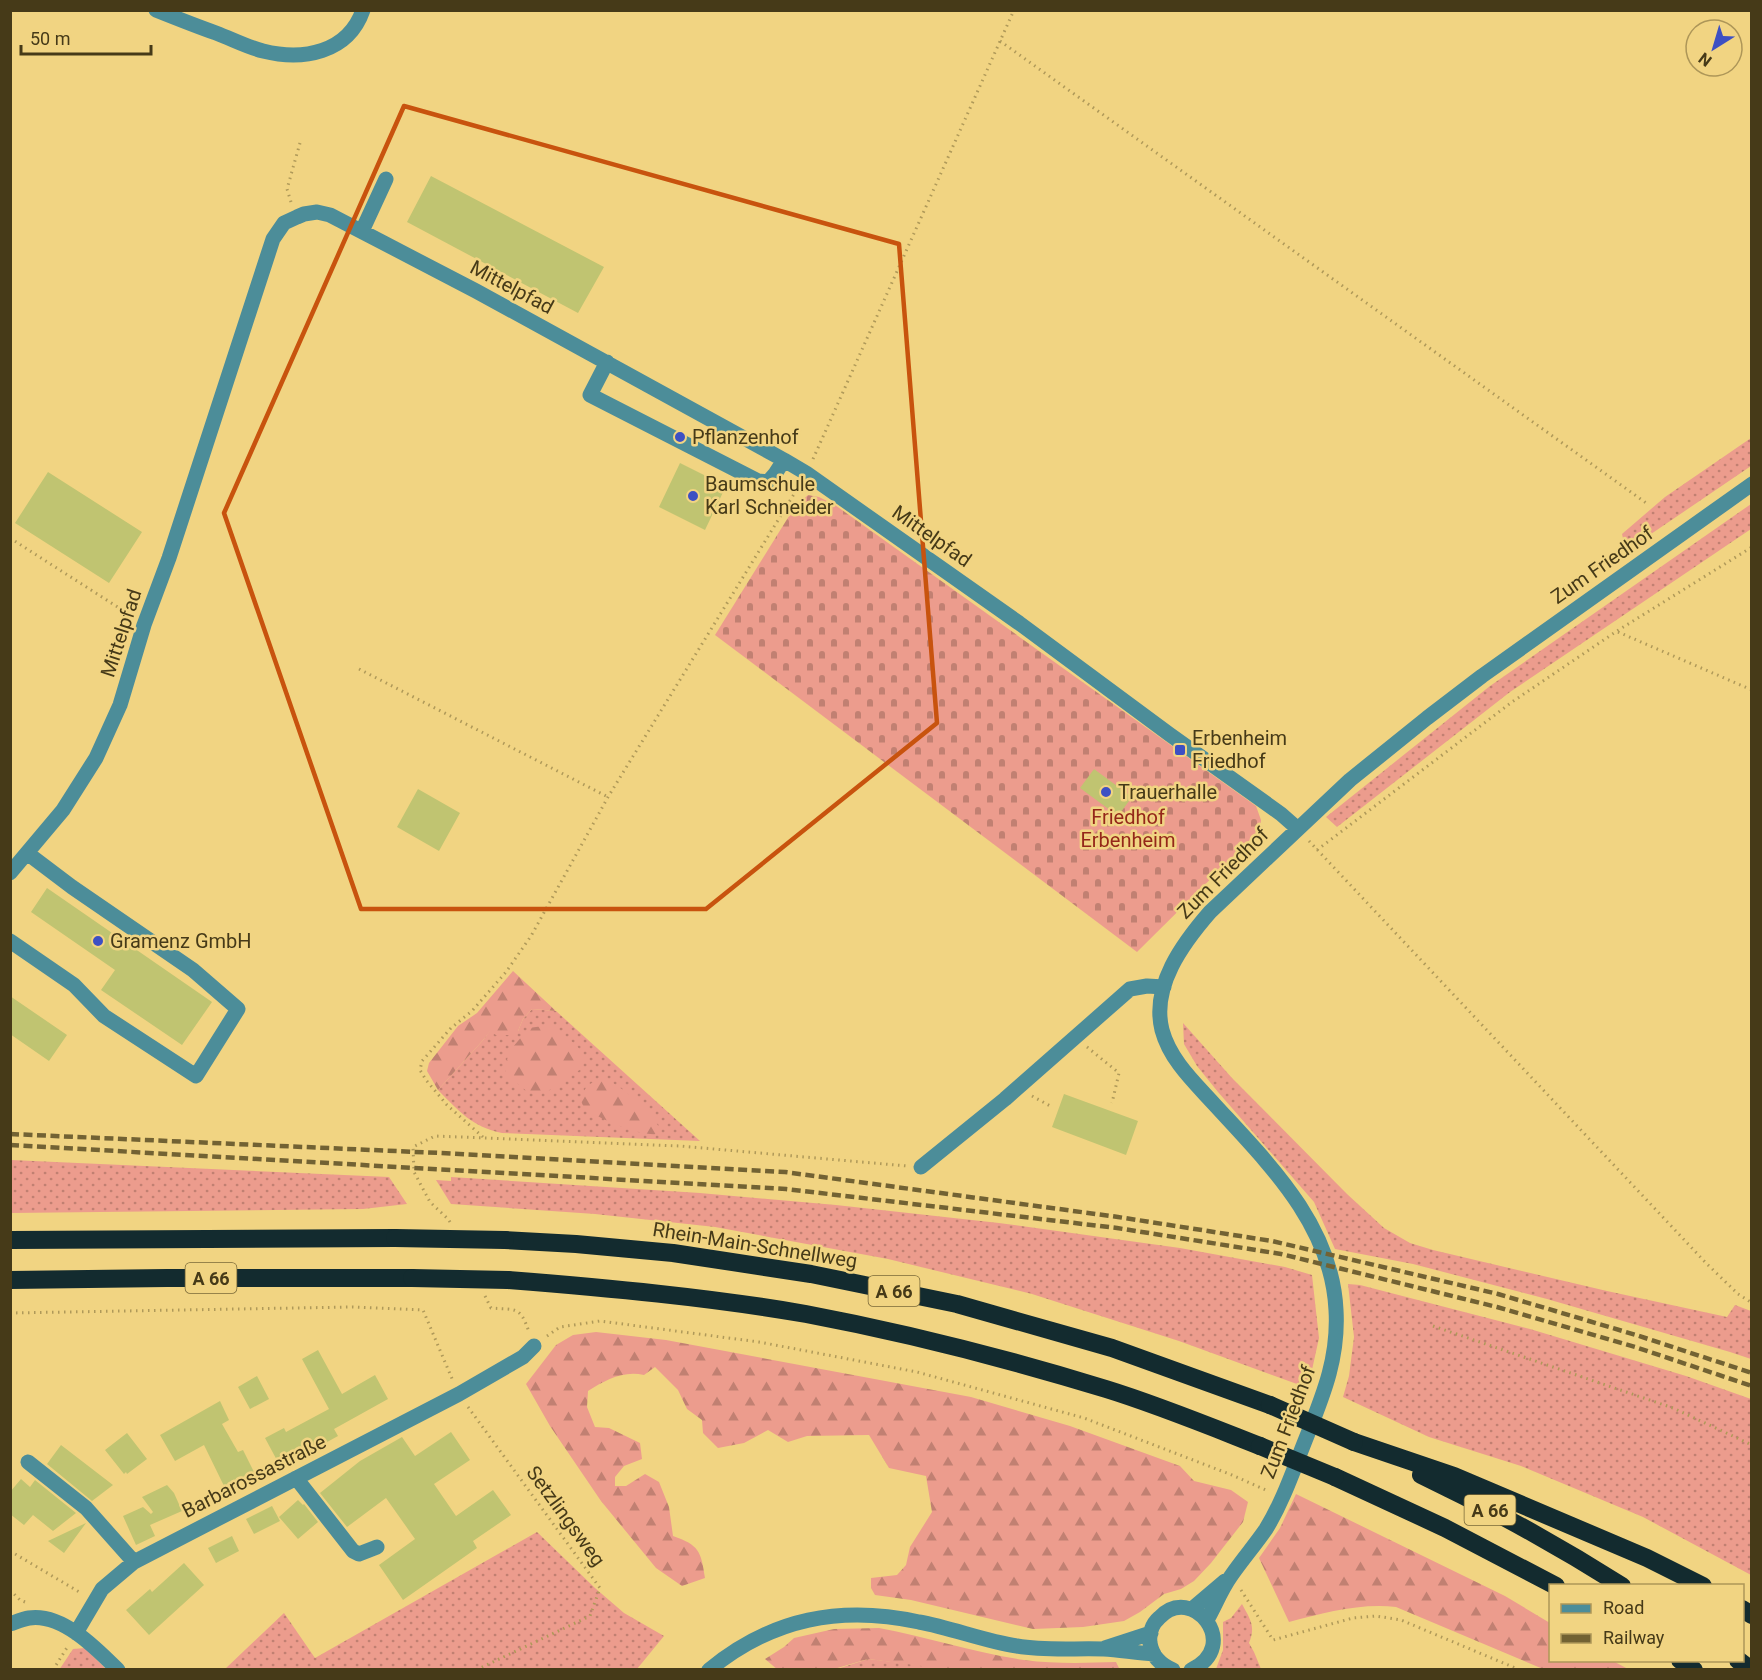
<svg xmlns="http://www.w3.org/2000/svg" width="1762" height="1680" font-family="Roboto,sans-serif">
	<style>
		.grass { fill: url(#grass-dots) }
		.forest { fill: url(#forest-firs) }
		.cemetery { fill: url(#cemetery-stones) }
		.building { fill: #c0c471 }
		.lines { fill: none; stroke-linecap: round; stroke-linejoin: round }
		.path { stroke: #af9959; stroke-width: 3; stroke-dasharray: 1.5 4.5; stroke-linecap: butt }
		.minor { stroke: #4c8d99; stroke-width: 15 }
		.highway { stroke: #132b2f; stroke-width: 18 }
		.rail { stroke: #726233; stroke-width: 4.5; stroke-dasharray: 9 4.5; stroke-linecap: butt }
		.highway-bridge { stroke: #132b2f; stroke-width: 18 }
		.marked { fill: none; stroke: #c8530e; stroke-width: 4.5; stroke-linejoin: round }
		.poi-dot { fill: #3d50c3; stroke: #f1d482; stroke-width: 2 }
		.labels { text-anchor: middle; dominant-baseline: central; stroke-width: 5; stroke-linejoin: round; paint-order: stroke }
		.shield { fill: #f1d482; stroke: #796838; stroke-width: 1.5 }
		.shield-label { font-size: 18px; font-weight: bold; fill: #463a18 }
		.street-label { font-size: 20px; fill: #463a18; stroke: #f1d482 }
		.poi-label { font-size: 20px; fill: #463a18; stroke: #f1d482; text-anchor: start }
		.park-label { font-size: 20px; fill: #942719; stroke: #f1d482 }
	</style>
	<defs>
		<pattern id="grass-dots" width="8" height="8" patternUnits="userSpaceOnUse" patternTransform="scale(1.5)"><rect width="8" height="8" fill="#ec9c8d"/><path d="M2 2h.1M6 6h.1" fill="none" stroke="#c18072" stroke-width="1.8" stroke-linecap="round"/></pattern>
		<pattern id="forest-firs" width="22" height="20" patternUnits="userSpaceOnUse" patternTransform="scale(1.5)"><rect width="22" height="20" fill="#ec9c8d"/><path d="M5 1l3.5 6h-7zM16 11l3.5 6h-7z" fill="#c18072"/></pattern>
		<pattern id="cemetery-stones" width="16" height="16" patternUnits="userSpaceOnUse" patternTransform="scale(1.5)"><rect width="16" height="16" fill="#ec9c8d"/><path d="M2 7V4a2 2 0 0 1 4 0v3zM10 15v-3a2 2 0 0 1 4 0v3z" fill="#c18072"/></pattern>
	</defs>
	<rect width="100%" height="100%" fill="#f1d482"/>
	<path class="grass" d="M 1751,438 L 1751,466 L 1626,551 L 1622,534 L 1665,497 Z
		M 1751,504 L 1751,529 L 1510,692 L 1337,827 L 1326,817 L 1490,686 Z
		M 532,1009 L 556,1011 L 700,1141 L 502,1133 C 472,1127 459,1111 438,1090 L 485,1038 L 490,1030 L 518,1031 L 523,1019 Z
		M 1183,1023 L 1232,1078 L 1347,1194 L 1384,1228 L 1410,1243 L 1433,1250 L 1607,1291 L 1727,1317 L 1735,1305 L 1751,1311 L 1751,1359 L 1730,1352 L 1547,1299 L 1413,1264 L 1335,1249 L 1314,1202 L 1218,1092 L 1197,1066 L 1184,1044 Z
		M 11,1160 L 389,1177 L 407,1204 L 363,1209 L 11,1213 Z
		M 451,1177 L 700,1193 L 836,1205 L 999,1223 L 1180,1248 L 1285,1267 L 1312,1275 L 1319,1338 L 1308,1388 L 1179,1341 L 1032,1294 L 888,1259 L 715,1227 L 595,1214 L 451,1204 L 436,1180 L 451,1181 Z
		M 1348,1284 L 1360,1285 L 1530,1329 L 1686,1376 L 1751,1399 L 1751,1575 L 1643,1517 L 1521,1466 L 1429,1437 L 1343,1397 L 1349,1376 L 1354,1337 Z
		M 537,1532 L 595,1588 L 624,1613 L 664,1636 L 637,1669 L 225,1669 L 284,1613 L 315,1658 Z
		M 1242,1604 C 1250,1619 1256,1626 1249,1643 L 1254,1652 L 1261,1669 L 1216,1669 L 1223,1650 L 1223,1622 L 1231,1618 Z
		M 85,1648 L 106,1669 L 59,1670 L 73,1649 Z
		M 868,1659 L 953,1669 L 834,1670 Z"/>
	<path class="forest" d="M 513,971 L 556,1011 L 532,1009 L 523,1019 L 518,1031 L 511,1035 L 496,1035 L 490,1031 L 485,1038 L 438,1090 L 427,1071 L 429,1063 L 458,1026 L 477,1013 Z
		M 550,1025 L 576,1045 L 585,1056 L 581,1069 L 548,1091 L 529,1093 L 506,1074 L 505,1064 L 512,1048 L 529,1028 Z
		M 601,1077 C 620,1084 652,1112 660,1129 L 657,1134 C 640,1136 597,1119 584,1107 C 582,1104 581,1101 580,1098 L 587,1086 Z
		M 596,1332 L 666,1340 L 971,1397 L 1070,1426 L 1180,1466 L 1194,1481 L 1231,1490 L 1248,1502 L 1243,1522 L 1211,1563 L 1194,1581 L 1181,1589 L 1164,1594 L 1140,1612 L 1124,1621 L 1083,1627 L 1033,1629 L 911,1600 L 875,1595 L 871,1588 L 871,1578 L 897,1575 L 906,1565 L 910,1547 L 932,1512 L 926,1476 L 889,1468 L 869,1435 L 807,1436 L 788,1442 L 768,1430 L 744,1443 L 718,1448 L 703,1433 L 702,1420 L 687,1409 L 678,1390 L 655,1367 L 644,1375 C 624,1370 605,1380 588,1391 L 587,1407 L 595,1427 L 609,1428 L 640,1443 L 642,1459 L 624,1466 L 615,1477 L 615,1486 L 626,1486 L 645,1474 L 659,1482 L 669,1507 L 673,1536 C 699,1545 701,1551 705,1578 L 682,1586 L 656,1568 L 601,1501 L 550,1426 L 526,1384 L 556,1345 L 573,1335 Z
		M 1296,1494 L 1505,1596 L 1550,1623 L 1550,1660 L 1613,1661 L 1628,1669 L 1543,1669 L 1396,1607 C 1360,1603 1324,1613 1289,1622 L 1259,1558 L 1280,1528 Z
		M 879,1628 C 928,1637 975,1653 1024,1660 C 1055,1664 1085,1663 1116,1662 L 1119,1668 L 1131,1669 L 953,1670 L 868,1659 L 834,1669 L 778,1670 L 765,1659 L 784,1647 L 794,1638 L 834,1629 Z"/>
	<path class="cemetery" d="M 808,495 L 819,497 L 835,505 L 1256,806 L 1261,820 L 1260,830 L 1137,952 L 715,635 L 794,508 Z"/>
	<path class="building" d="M 431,176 L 604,267 L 578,313 L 407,222 Z
		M 680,463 L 726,486 L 705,530 L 659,507 Z
		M 48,472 L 142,532 L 109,583 L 15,523 Z
		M 1094,769 L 1132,797 L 1118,816 L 1080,788 Z
		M 418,789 L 460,813 L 439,851 L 397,827 Z
		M 47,888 L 212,1002 L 182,1045 L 101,990 L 115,970 L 31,912 Z
		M 10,996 L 67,1035 L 49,1061 L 10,1034 Z
		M 1064,1094 L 1138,1121 L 1126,1155 L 1052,1127 Z
		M 318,1350 L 342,1394 L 375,1375 L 388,1399 L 334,1429 L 338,1436 L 309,1452 L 307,1450 L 279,1464 L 265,1438 L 284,1428 L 286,1432 L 329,1409 L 302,1359 Z
		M 257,1376 L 269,1399 L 250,1409 L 238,1387 Z
		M 220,1401 L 229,1420 L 222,1424 L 238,1452 L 243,1450 L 254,1472 L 224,1486 L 204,1445 L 175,1461 L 160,1435 Z
		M 451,1432 L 470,1460 L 434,1484 L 456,1516 L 493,1490 L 511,1515 L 473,1541 L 477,1548 L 403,1600 L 379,1565 L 415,1539 L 386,1498 L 347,1527 L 320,1493 L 360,1461 L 402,1437 L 415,1456 Z
		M 127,1433 L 147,1459 L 127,1474 L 126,1472 L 124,1474 L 105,1450 Z
		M 61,1445 L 113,1485 L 92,1501 L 47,1464 Z
		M 21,1479 L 30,1487 L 35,1480 L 76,1513 L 53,1531 L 33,1515 L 24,1525 L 10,1514 L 10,1492 Z
		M 167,1485 L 174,1493 L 182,1511 L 150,1525 L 155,1536 L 136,1545 L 123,1516 L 143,1507 L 151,1514 L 153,1512 L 142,1497 Z
		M 298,1500 L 303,1505 L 304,1504 L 318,1522 L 298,1539 L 279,1517 Z
		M 272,1506 L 280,1521 L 254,1534 L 246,1519 Z
		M 86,1523 L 64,1553 L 48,1541 Z
		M 232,1536 L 239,1551 L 216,1563 L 208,1548 Z
		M 184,1563 L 204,1585 L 149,1635 L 126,1610 L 150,1589 L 152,1592 Z"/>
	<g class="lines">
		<path class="path" d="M 1000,41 L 1649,505
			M 291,202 L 287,189 L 300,143
			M 813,459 L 1014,10
			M 10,538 L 130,615
			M 1618,632 L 1752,690
			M 359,669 L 608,797
			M 1309,841 L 1706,1263 L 1738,1294 L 1752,1303
			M 1317,850 L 1512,702 L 1617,631 L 1752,547
			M 1087,1047 L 1119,1073 L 1112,1103
			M 1032,1096 L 1052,1107
			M 483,1137 L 447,1105 L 426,1080 L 420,1070 L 422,1061 L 451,1028 L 472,1011 L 506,972 L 531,936 L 608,797 L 799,486
			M 450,1222 L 448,1219 L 430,1202 L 414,1172 L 413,1147 L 435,1136 L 680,1146 L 907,1166
			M 485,1296 L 491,1308 C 517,1310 520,1306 529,1332
			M 10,1313 L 352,1307 L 423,1310 L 453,1381
			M 1433,1326 L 1673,1408 L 1752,1445
			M 547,1336 L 560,1327 L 600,1321 L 759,1342 L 917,1372 L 1084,1418 L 1232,1475 L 1268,1491
			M 468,1407 L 600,1588 L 590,1616 L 476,1670
			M 10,1551 L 81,1593
			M 10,1590 L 20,1600 L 25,1602
			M 1241,1590 L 1273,1640 L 1353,1618 L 1376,1616 L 1401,1620 L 1520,1670
			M 53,1670 L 68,1646"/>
		<path class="minor" d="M 156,10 C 176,18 196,26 216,33 C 232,39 247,47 263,51 C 303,61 348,53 363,10
			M 362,231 L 386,179
			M 607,362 L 590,395 L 758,481 L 768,482 L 775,474 L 784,460
			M 10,873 L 63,810 L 96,758 L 120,705 L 144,625 L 169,558 L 273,239 L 284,223 L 297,217 L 304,214 L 317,212 L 330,215 L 476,291 L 784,460 L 806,473 L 1019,623 L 1169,734 L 1281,814 L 1298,829
			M 10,941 L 74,985 L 104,1016 L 196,1076 L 238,1009 L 193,970 L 72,887 L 27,853
			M 921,1167 L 1005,1099 L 1130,989 L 1147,986 L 1164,987
			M 28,1462 L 86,1508 L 134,1562
			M 296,1478 L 353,1551 L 359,1554 L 377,1547
			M 1192,1609 L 1225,1581
			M 1207,1620 C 1215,1606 1221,1590 1231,1576 C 1242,1560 1255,1545 1266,1529 C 1282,1503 1292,1474 1303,1446 C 1321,1400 1339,1361 1336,1310 C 1332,1225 1269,1164 1214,1104 C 1194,1082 1170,1060 1162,1030 C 1151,986 1183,943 1210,912 L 1350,780 L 1427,718 L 1482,676 L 1752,484
			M 10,1624 C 16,1622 23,1619 29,1618 C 62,1613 96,1648 118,1670
			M 76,1633 L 102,1589 L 134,1562 L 459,1394 L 523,1357 L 534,1346
			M 1105,1648 L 1151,1633
			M 709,1670 C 772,1618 841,1605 919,1622 C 952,1628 984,1641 1017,1646 C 1046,1651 1074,1648 1104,1649 C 1120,1650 1137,1653 1154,1654
			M 1173,1670 C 1161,1665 1152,1656 1150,1643 C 1149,1634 1152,1624 1159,1618 C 1192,1582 1243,1646 1191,1670"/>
		<path class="highway" d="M 10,1240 L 395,1238
			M 505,1240 L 576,1244 L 673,1253 L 811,1274 L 957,1304 L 1112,1348 L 1270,1405
			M 10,1280 L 167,1278 L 412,1278
			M 508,1280 C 608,1288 708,1297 806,1314 C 907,1333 1008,1359 1106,1389 C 1158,1405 1209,1426 1260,1446
			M 1354,1442 L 1454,1476 L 1647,1558 L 1703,1586
			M 1421,1475 C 1490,1508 1557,1545 1622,1586
			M 1335,1477 L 1445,1528 L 1556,1586
			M 1742,1609 L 1752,1615
			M 1680,1660 L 1694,1670
			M 1738,1660 L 1751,1670"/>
		<path class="rail" d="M 10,1134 L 440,1153 L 785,1172 L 1118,1217 L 1272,1241 L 1498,1294 L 1636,1335 L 1752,1373
			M 10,1145 L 786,1189 L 1117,1228 L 1281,1254 L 1497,1307 L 1635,1347 L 1752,1386"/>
		<path class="highway-bridge" d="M 395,1238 L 505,1240
			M 412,1278 L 508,1280
			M 1270,1405 L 1354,1442
			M 1260,1446 L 1335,1477"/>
	</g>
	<path class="marked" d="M 404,106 L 899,244 L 937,723 L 706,909 L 361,909 L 224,513 Z"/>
	<g class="poi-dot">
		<circle cx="680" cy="437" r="6"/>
		<circle cx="693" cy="496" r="6"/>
		<rect x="1174" y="744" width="12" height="12" rx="3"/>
		<circle cx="1106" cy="792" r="6"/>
		<circle cx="98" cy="941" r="6"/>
	</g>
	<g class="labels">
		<g class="shield">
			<rect x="185.5" y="1263" width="51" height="30" rx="4.5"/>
			<rect x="868.5" y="1276" width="51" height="30" rx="4.5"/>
			<rect x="1464.5" y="1495" width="51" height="30" rx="4.5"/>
		</g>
		<g class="shield-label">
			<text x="211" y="1278">A 66</text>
			<text x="894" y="1291">A 66</text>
			<text x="1490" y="1510">A 66</text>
		</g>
		<g class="street-label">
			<text transform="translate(512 287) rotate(28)">Mittelpfad</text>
			<text transform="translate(932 536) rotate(35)">Mittelpfad</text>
			<text transform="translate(1602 565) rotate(-35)">Zum Friedhof</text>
			<text transform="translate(121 633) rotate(-72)">Mittelpfad</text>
			<text transform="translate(1223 873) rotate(-45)">Zum Friedhof</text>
			<text transform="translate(755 1245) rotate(9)">Rhein-Main-Schnellweg</text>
			<text transform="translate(1288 1422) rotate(-69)">Zum Friedhof</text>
			<text transform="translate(254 1476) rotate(-27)">Barbarossastraße</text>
			<text transform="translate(566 1516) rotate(54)">Setzlingsweg</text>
		</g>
		<g class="poi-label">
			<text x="692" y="437">Pflanzenhof</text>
			<text x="705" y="484">Baumschule<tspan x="705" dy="23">Karl Schneider</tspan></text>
			<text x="1192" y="738">Erbenheim<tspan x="1192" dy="23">Friedhof</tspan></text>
			<text x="1118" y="792">Trauerhalle</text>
			<text x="110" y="941">Gramenz GmbH</text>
		</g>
		<g class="park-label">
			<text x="1128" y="817">Friedhof<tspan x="1128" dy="23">Erbenheim</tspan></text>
		</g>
	</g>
	<rect width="1762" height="1680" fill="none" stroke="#463a18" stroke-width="24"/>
	<rect x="1549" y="1584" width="195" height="78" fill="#f1d482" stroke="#ad9658" stroke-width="1.5"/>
	<rect x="1561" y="1604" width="30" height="9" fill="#4c8d99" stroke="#ad9658" stroke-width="1.5"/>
	<text x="1603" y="1614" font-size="18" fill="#463a18">Road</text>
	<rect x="1561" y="1634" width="30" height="9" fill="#726233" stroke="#ad9658" stroke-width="1.5"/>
	<text x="1603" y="1644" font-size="18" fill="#463a18">Railway</text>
	<g transform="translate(1714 48) rotate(217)"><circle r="28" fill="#f1d482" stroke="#ad9658" stroke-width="1.5"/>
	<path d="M0-4.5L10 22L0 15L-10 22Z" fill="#3d50c3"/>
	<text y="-9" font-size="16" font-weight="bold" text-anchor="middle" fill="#463a18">N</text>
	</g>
	<path d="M21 45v9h130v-9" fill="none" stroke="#463a18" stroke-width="3"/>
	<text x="30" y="45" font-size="18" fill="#463a18" stroke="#f1d482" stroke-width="4.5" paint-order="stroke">50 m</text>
</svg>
